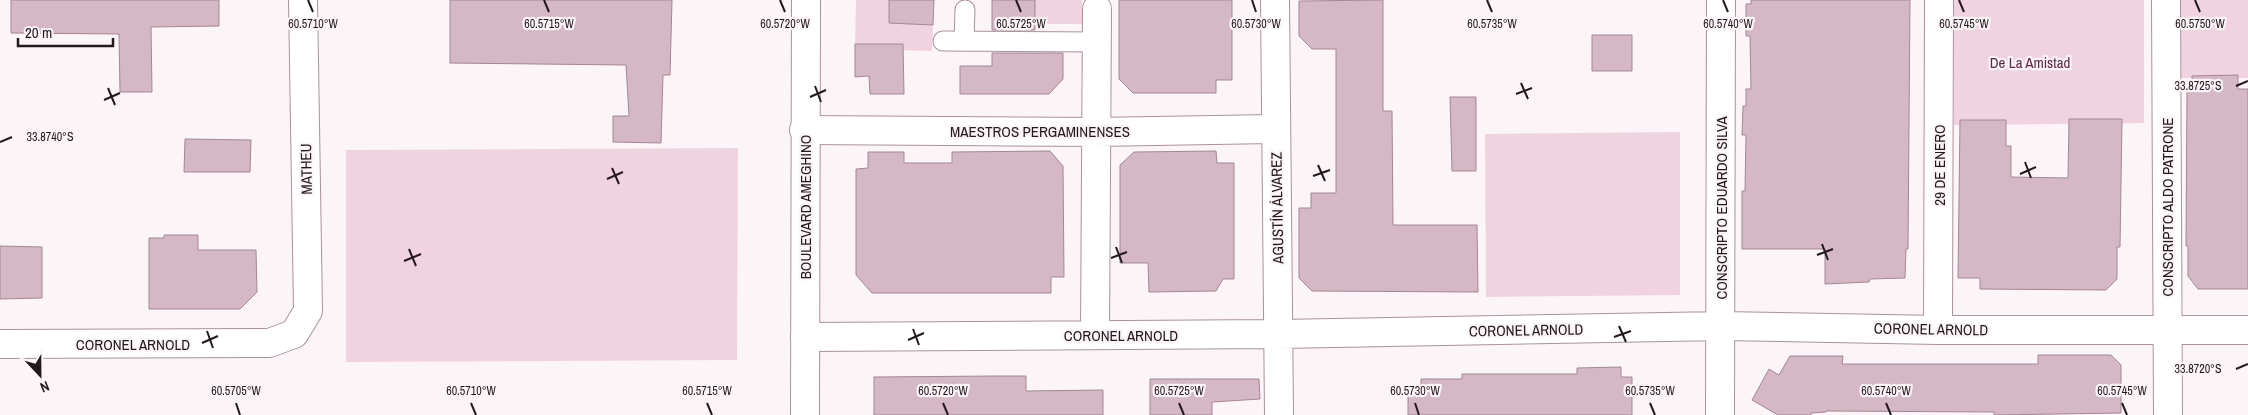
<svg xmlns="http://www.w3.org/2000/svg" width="2248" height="415" font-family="'Archivo Narrow',sans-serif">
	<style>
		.green { fill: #f1d2e1 }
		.building { fill: #d5b7c5; stroke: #a38794 }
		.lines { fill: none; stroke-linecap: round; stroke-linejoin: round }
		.lane-casing { stroke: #ac909e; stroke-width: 21 }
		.street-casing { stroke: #ac909e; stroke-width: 30 }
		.secondary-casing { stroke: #ac909e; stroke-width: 30 }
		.lane { stroke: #fff; stroke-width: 19 }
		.street { stroke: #fff; stroke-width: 28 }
		.secondary { stroke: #fff; stroke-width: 28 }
		.ticks { fill: none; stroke: #23181e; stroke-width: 2 }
		.labels { text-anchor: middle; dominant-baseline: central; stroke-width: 4.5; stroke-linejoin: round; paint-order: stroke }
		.park-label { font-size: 15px; fill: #612748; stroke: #fbf5f8 }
		.street-label { font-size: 15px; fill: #23181e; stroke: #fbf5f8 }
		.ticks-label { font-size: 12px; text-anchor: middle; fill: #23181e; stroke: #fbf5f8; stroke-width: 4.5; stroke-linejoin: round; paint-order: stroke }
	</style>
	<rect width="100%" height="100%" fill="#fbf5f8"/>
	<path class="green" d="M 856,0 L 889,0 L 889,23 L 933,25 L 932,51 L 855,49 Z
		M 1035,0 L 1082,0 L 1082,24 L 1035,24 Z
		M 1954,0 L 2144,0 L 2144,123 L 1954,125 Z
		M 2177,0 L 2248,0 L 2248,78 L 2177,78 Z
		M 1680,132 L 1680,295 L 1486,297 L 1485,134 Z
		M 738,148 L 737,360 L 346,362 L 346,150 Z"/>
	<path class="building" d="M 11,0 L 219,0 L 219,26 L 151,27 L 152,92 L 120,92 L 119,34 L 11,33 Z
		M 450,0 L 672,0 L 670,75 L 663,75 L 661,143 L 613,142 L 613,116 L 629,116 L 626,65 L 450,63 Z
		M 889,0 L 934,0 L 933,25 L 889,23 Z
		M 992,0 L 1035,0 L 1035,30 L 992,30 Z
		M 1119,0 L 1232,0 L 1232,80 L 1216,80 L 1216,93 L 1133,93 L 1119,79 Z
		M 1383,0 L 1383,111 L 1392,111 L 1393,225 L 1477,225 L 1478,292 L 1312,291 L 1299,278 L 1299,208 L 1311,208 L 1311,193 L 1336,193 L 1336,49 L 1312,49 L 1299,36 L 1299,1 Z
		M 1751,0 L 1910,0 L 1908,249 L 1906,249 L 1905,278 L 1870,279 L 1869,282 L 1825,284 L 1825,249 L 1742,249 L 1742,191 L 1745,191 L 1746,135 L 1742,135 L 1743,106 L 1746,106 L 1746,89 L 1751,89 L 1750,36 L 1746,36 L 1746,4 L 1751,4 Z
		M 1592,35 L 1632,35 L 1632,71 L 1592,71 Z
		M 855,44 L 903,44 L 904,94 L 870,94 L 869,76 L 855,77 Z
		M 992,53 L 1063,53 L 1063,79 L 1049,94 L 960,94 L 960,66 L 992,66 Z
		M 2238,75 L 2238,89 L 2248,89 L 2248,289 L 2198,289 L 2188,276 L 2188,246 L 2186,246 L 2187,88 L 2192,87 L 2192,76 Z
		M 1450,97 L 1476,97 L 1476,171 L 1452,171 Z
		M 2069,119 L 2122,119 L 2120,247 L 2117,247 L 2117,279 L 2106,290 L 1980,289 L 1980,278 L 1958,278 L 1960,120 L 2006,120 L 2006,146 L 2011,146 L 2011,177 L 2068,178 Z
		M 185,139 L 251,140 L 250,172 L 184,172 Z
		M 1050,151 L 1063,166 L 1064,277 L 1051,277 L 1051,293 L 872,293 L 856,275 L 856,169 L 868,168 L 868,152 L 904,152 L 904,163 L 952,163 L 952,152 Z
		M 1216,151 L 1217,163 L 1234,163 L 1234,279 L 1223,279 L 1216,291 L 1149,292 L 1148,263 L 1120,263 L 1120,165 L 1134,152 Z
		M 164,235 L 198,235 L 198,250 L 256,250 L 257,292 L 240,309 L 149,309 L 149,238 L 164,238 Z
		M 0,246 L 42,247 L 42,298 L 0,299 Z
		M 2038,355 L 2111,355 L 2121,365 L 2121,413 L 1994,415 L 1994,412 L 1826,411 L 1826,412 L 1811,413 L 1811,415 L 1778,415 L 1752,400 L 1769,369 L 1779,375 L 1790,356 L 1843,356 L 1842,364 L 2038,364 Z
		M 1621,367 L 1621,377 L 1632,377 L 1632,415 L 1408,415 L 1408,386 L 1421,385 L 1421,379 L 1462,379 L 1462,374 L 1577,374 L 1577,368 Z
		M 995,376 L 1026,376 L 1026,391 L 1103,390 L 1103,415 L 874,415 L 874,377 Z
		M 1150,379 L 1259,379 L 1260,399 L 1212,402 L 1212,415 L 1150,415 Z"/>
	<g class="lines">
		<defs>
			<path id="lane" d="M 943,41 L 1097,42
				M 964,41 L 965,10"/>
			<path id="street" d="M 1275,0 L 1279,415
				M 2166,0 L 2168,415
				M 804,130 L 1096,132 L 1275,129
				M 1938,330 L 1939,0
				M 1095,335 L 1097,9
				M 805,337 L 1280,334 L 1721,326 L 1938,330 L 2248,330
				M 0,344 L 269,343 L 294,334 L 308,311 L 303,0
				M 1720,415 L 1721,0"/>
			<path id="secondary" d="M 805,415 L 806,0"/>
		</defs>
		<use href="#lane" class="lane-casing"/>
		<use href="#street" class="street-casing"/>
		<use href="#secondary" class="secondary-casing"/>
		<use href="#lane" class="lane"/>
		<use href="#street" class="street"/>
		<use href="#secondary" class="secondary"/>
	</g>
	<path class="ticks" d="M 308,0 L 313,12M 544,0 L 549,12M 780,0 L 785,12M 1016,0 L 1021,12M 1252,0 L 1256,12M 1487,0 L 1492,12M 1723,0 L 1728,12M 1959,0 L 1964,12M 2195,0 L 2200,12M 1521,83 L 1528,99M 815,86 L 821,102M 2236,86 L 2248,81M 108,88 L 115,105M 1516,94 L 1532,88M 810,97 L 826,90M 104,100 L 120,93M 0,142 L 12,137M 2025,162 L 2031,178M 1318,165 L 1325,181M 612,168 L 619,184M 2020,174 L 2036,167M 1313,176 L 1330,170M 607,179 L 623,172M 1822,244 L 1828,260M 1116,247 L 1122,263M 409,249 L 416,266M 1817,255 L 1833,249M 1111,258 L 1127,252M 404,261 L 421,254M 1619,326 L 1626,342M 913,329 L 919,345M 207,331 L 213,348M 1614,337 L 1631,331M 908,340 L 924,333M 202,343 L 218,336M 2236,369 L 2248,364M 236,403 L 240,415M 471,403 L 476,415M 707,403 L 712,415M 943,403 L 948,415M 1179,403 L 1184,415M 1415,403 L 1419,415M 1650,403 L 1655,415M 1886,403 L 1891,415M 2122,403 L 2127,415"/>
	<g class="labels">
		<g class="park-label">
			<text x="2030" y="62">De La Amistad</text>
		</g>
		<g class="street-label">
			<text x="1040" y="131">MAESTROS PERGAMINENSES</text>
			<text transform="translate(1939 165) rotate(-90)">29 DE ENERO</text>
			<text transform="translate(306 169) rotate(-91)">MATHEU</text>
			<text transform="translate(805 207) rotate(-90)">BOULEVARD AMEGHINO</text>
			<text transform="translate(2167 207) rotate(-90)">CONSCRIPTO ALDO PATRONE</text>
			<text transform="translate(1277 208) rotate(-91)">AGUSTÍN ÁLVAREZ</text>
			<text transform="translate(1721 208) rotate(-90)">CONSCRIPTO EDUARDO SILVA</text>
			<text transform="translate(1931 329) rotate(1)">CORONEL ARNOLD</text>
			<text transform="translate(1526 330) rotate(-1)">CORONEL ARNOLD</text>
			<text x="1121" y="335">CORONEL ARNOLD</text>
			<text x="133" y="344">CORONEL ARNOLD</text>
		</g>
	</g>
	<g class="ticks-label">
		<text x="313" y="28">60.5710°W</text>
		<text x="549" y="28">60.5715°W</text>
		<text x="785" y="28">60.5720°W</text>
		<text x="1021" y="28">60.5725°W</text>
		<text x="1256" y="28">60.5730°W</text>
		<text x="1728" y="28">60.5740°W</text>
		<text x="2200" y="28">60.5750°W</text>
		<text x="1492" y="28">60.5735°W</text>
		<text x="1964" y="28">60.5745°W</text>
		<text x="2198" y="90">33.8725°S</text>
		<text x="50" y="141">33.8740°S</text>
		<text x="2198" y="373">33.8720°S</text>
		<text x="236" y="395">60.5705°W</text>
		<text x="471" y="395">60.5710°W</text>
		<text x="707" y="395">60.5715°W</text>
		<text x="943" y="395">60.5720°W</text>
		<text x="1179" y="395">60.5725°W</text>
		<text x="1415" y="395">60.5730°W</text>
		<text x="1650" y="395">60.5735°W</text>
		<text x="1886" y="395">60.5740°W</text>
		<text x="2122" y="395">60.5745°W</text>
	</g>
	<g transform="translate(40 375) rotate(158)" stroke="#fbf5f8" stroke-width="4" paint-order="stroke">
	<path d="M0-4L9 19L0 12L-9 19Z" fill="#23181e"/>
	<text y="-8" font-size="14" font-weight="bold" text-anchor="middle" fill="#23181e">N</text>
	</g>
	<path d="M18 38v8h95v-8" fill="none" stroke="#23181e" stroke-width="2.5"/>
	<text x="25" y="38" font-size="15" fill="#23181e" stroke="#fbf5f8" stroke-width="4" paint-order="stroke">20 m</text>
</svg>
